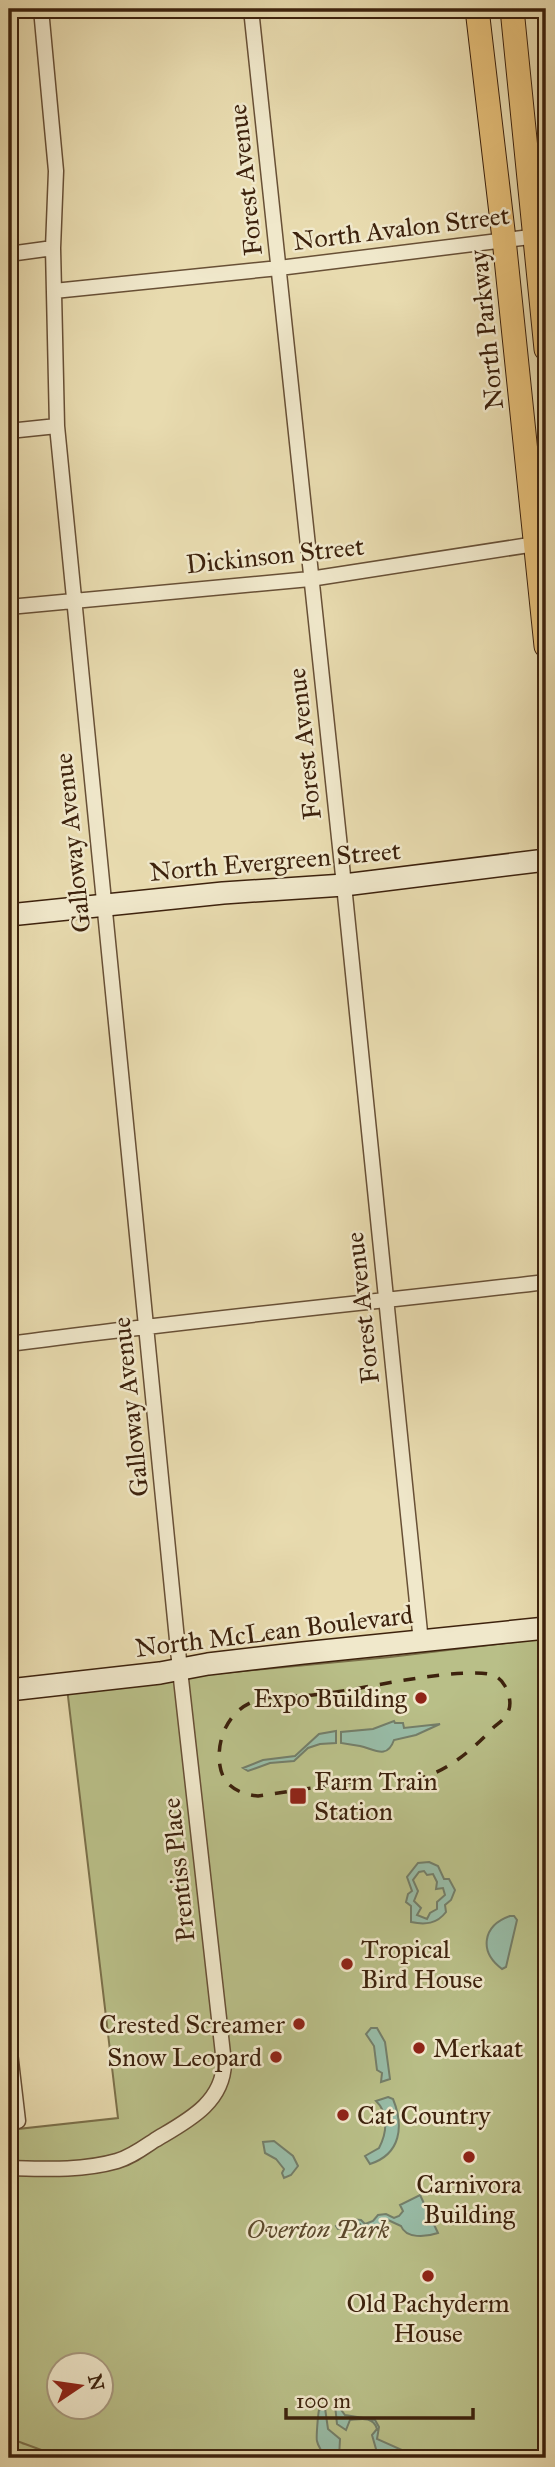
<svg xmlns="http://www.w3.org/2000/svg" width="555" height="2467" font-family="'IM FELL Great Primer',serif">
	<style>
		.green { fill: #b9bf88; stroke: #7b704a; stroke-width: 2; fill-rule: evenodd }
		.forest { fill: url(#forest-firs); stroke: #7b704a; stroke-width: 2 }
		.water { fill: #98bca7; stroke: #747e69; stroke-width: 2; fill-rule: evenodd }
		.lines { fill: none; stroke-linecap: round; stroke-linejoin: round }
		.street-casing { stroke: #685036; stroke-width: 17 }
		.secondary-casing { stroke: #3d220d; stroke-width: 24 }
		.primary-casing { stroke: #3d220d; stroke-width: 25 }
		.street { stroke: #f0e8cb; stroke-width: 14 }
		.secondary { stroke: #f0e8cb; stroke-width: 21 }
		.primary { stroke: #e4be78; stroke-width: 23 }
		.rail { stroke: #3d220d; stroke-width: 3.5; stroke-dasharray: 12 12; stroke-linecap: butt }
		.poi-dot { fill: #8f2418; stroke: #f0e8cb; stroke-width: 2.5 }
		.labels { text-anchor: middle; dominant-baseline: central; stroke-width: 5; stroke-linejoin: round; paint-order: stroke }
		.street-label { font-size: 26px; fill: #3d220d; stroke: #f0e8cb }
		.poi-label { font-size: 26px; fill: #3d220d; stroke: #f0e8cb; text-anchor: start }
		.park-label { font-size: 26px; font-style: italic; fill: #5c492c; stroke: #f0e8cb }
	</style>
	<defs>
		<pattern id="forest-firs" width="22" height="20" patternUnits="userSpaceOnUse" patternTransform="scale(1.75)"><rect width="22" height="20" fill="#b9bf88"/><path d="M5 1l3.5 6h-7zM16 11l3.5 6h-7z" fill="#989b6e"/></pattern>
	</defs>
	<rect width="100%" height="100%" fill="#e8dbaf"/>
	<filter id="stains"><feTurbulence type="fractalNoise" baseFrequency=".00286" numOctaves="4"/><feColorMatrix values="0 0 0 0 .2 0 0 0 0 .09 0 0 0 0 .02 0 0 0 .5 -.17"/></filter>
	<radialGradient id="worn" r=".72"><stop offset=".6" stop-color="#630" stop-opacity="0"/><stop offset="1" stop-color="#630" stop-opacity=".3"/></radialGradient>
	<path class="green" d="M 546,1638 L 546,2458 L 9,2458 L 9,2130 L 118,2118 L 67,1688 L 390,1657 ZM 60,2366 L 102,2366 L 102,2408 L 60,2408 Z"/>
	<path class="forest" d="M 9,2440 L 17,2441 L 63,2458 L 9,2458 Z"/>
	<path class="water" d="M 394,1721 L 395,1723 L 403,1723 L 404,1728 L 440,1724 L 416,1735 L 394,1740 C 387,1760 374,1749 360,1746 C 354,1745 347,1744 341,1743 L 341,1732 L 373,1729 Z
		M 336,1731 L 336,1743 L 320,1744 L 308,1748 L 294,1761 L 270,1763 L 248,1771 L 243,1768 L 263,1760 L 295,1756 L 319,1734 Z
		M 429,1862 L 438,1866 L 444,1879 L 449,1879 L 455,1890 L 451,1900 L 445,1905 L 446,1912 C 437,1924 425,1925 411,1922 L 411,1906 L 406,1902 L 408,1894 L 412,1891 L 407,1877 L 418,1863 ZM 424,1871 L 427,1875 L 433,1874 L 437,1882 L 436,1889 L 443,1888 L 445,1895 L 437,1902 L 437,1909 L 430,1913 L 427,1919 L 417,1915 L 421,1908 L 414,1901 L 418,1891 L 413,1880 L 419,1872 Z
		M 510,1916 L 514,1916 L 517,1920 L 506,1967 L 502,1969 C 479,1952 482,1926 510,1916 Z
		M 371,2028 L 377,2028 L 385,2042 L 390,2079 L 381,2082 L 382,2073 L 377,2070 L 374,2046 L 366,2034 Z
		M 388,2097 L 393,2099 C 404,2126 401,2154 370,2164 L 365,2156 L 379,2148 C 387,2133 389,2113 376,2101 Z
		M 274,2141 L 293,2156 L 298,2166 L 291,2175 L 284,2178 L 282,2173 L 284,2169 L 276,2159 L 265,2153 L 263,2142 Z
		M 420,2195 L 438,2233 C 426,2237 406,2239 401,2226 L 388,2220 L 379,2226 L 364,2231 L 360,2224 L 350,2223 L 338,2229 L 336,2226 L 348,2219 L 361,2220 L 365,2224 L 373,2221 L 378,2215 L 386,2214 L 394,2218 L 399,2216 L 403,2211 L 400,2205 Z
		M 335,2405 L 339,2407 L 345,2415 L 375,2420 L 379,2427 L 377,2439 L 402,2450 L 408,2458 L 372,2458 L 376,2449 L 372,2435 L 377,2429 C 373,2416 361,2419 350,2420 L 346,2430 L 337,2424 Z
		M 325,2408 L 328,2429 L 340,2439 L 339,2458 L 324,2458 C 323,2451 318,2447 317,2441 C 316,2439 318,2414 319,2410 Z"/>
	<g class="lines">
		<defs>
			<path id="street" d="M 251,9 L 344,885 L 421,1642
				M 9,254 L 53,248
				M 54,291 L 279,268 L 546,235
				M 9,431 L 57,426
				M 9,607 L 310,579 L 542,543
				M 9,1344 C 188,1320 367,1303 546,1282
				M 9,2044 L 18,2121
				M 9,2168 C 45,2169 82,2171 117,2161 C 131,2157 143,2148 155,2140 C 185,2122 223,2104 224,2063 L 180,1670 L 57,426 L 53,248 L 56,171 L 41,9"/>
			<path id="secondary" d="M 9,915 L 223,893 L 344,885 L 546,860
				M 9,1690 L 160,1673 L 208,1664 L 303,1653 L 546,1628"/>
			<path id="primary" d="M 477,9 L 504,239 L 546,646
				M 512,9 L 546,349"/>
		</defs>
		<use href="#street" class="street-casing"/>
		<use href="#secondary" class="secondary-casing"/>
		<use href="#primary" class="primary-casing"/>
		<use href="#street" class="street"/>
		<use href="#secondary" class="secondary"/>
		<use href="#primary" class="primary"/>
		<path class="rail" d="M 358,1781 L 258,1796 C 239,1794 223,1786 220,1766 C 216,1741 227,1714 250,1703 C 270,1693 293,1697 313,1695 C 367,1689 419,1674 472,1673 C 486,1673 498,1673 505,1686 C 509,1693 512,1704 508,1712 C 506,1718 499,1723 494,1727 C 470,1752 445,1774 410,1781"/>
	</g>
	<g class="poi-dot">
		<circle cx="421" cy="1698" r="7"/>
		<rect x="289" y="1787" width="18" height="18" rx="3.5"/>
		<circle cx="347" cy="1964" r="7"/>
		<circle cx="299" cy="2024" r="7"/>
		<circle cx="419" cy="2048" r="7"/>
		<circle cx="276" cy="2057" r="7"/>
		<circle cx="343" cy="2115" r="7"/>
		<circle cx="469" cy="2157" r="7"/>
		<circle cx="428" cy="2276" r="7"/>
	</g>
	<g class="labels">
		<g class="street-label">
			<text transform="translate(245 180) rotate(-96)">Forest Avenue</text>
			<text transform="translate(401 228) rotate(-7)">North Avalon Street</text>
			<text transform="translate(486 330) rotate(-96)">North Parkway</text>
			<text transform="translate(275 555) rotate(-6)">Dickinson Street</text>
			<text transform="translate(304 744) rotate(-96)">Forest Avenue</text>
			<text transform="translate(72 843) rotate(-96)">Galloway Avenue</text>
			<text transform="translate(275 861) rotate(-5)">North Evergreen Street</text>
			<text transform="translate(362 1308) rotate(-96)">Forest Avenue</text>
			<text transform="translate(130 1407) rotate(-96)">Galloway Avenue</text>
			<text transform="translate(274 1631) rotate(-7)">North McLean Boulevard</text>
			<text transform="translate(178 1870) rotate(-96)">Prentiss Place</text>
		</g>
		<g class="poi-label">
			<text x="407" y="1698" text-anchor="end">Expo Building</text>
			<text x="314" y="1781">Farm Train<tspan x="314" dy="30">Station</tspan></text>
			<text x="361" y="1949">Tropical<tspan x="361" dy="30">Bird House</tspan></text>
			<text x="285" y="2024" text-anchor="end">Crested Screamer</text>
			<text x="433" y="2048">Merkaat</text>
			<text x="262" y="2057" text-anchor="end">Snow Leopard</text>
			<text x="357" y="2115">Cat Country</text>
			<text x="469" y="2184" text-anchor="middle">Carnivora<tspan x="469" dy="30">Building</tspan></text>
			<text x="428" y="2303" text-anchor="middle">Old Pachyderm<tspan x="428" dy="30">House</tspan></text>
		</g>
		<g class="park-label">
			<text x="318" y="2229">Overton Park</text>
		</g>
	</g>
	<rect width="555" height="2467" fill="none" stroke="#e8dbaf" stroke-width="35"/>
	<rect x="10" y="10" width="534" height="2446" fill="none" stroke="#3d220d" stroke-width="3.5"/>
	<rect x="18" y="18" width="520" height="2432" fill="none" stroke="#3d220d" stroke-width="2"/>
	<g transform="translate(80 2386) rotate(77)"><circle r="33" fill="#f0e8cb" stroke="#a8997f" stroke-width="2"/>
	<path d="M0-5L12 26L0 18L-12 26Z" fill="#8f2418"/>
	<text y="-10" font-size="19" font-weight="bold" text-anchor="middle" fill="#3d220d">N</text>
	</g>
	<path d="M286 2408v10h187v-10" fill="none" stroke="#3d220d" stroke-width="3.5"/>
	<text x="296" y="2408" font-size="21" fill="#3d220d" stroke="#f0e8cb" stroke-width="5" paint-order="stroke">100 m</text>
	<rect width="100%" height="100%" filter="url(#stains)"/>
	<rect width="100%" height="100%" fill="url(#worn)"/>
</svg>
